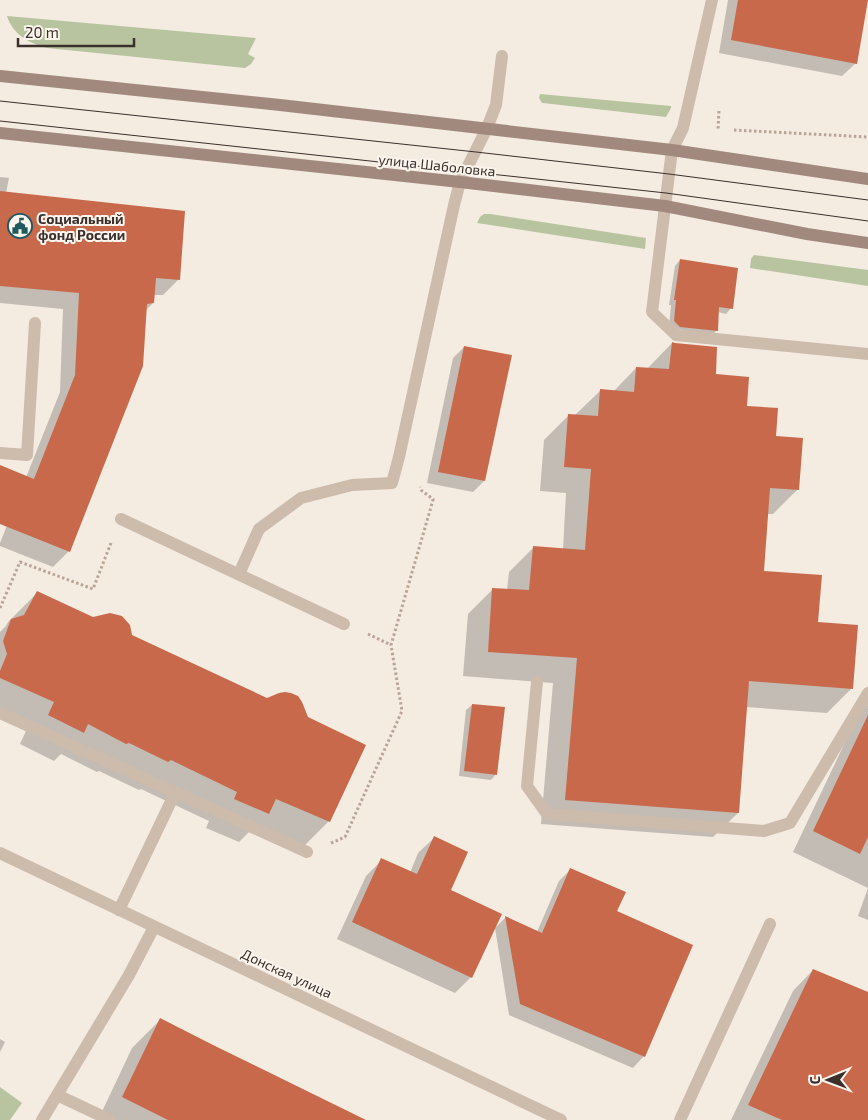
<svg xmlns="http://www.w3.org/2000/svg" width="868" height="1120" font-family="'Exo 2',sans-serif">
	<style>
		.green { fill: #b8c4a0 }
		.shadow { fill: #0003 }
		.building { fill: #c8694b }
		.lines { fill: none; stroke-linecap: round; stroke-linejoin: round }
		.path { stroke: #b9a596; stroke-width: 3; stroke-dasharray: 2.5 2.5; stroke-linecap: butt }
		.service { stroke: #cdbbac; stroke-width: 12 }
		.minor { stroke: #cdbbac; stroke-width: 12 }
		.secondary { stroke: #a18a7d; stroke-width: 12 }
		.tram { stroke: #3b302b; stroke-width: 1 }
		.labels { text-anchor: middle; dominant-baseline: central; stroke-width: 4; stroke-linejoin: round; paint-order: stroke }
		.street-label { font-size: 14px; fill: #3b302b; stroke: #fbf5ee }
		.poi-label { font-size: 14px; font-weight: bold; fill: #3b302b; stroke: #fbf5ee; text-anchor: start }
	</style>
	<rect width="100%" height="100%" fill="#f4ebe1"/>
	<path class="green" d="M 7,16 L 256,38 L 248,54 L 255,58 L 251,64 L 245,68 L 47,48 C 29,43 13,35 7,16 Z
		M 540,94 L 671,106 L 671,108 L 666,117 L 543,103 L 542,103 L 539,98 Z
		M 484,214 L 490,214 L 646,238 L 645,249 L 477,223 L 480,217 Z
		M 754,255 L 868,270 L 868,286 L 750,268 L 751,259 Z
		M 0,1087 L 22,1103 L 10,1120 L 0,1120 Z"/>
	<path class="shadow" d="M 728,0 L 867,0 L 856,63 L 842,76 L 719,53 Z
		M 0,177 L 9,178 L 6,193 L 179,279 L 163,295 L 153,295 L 153,303 L 146,310 L 69,551 L 53,567 L 0,546 L 0,543 L 60,392 L 63,309 L 0,303 Z
		M 680,260 L 731,308 L 726,314 L 718,312 L 717,330 L 711,336 L 669,327 L 671,305 L 669,305 L 675,266 Z
		M 672,343 L 714,376 L 775,437 L 798,489 L 773,514 L 767,514 L 763,572 L 817,624 L 852,688 L 827,713 L 746,707 L 738,813 L 713,837 L 541,824 L 553,683 L 463,676 L 468,614 L 493,589 L 507,590 L 509,572 L 534,547 L 563,550 L 566,493 L 540,491 L 544,440 L 569,415 L 575,415 L 600,391 L 613,392 L 636,368 L 647,369 Z
		M 464,347 L 484,481 L 473,492 L 427,483 L 453,358 Z
		M 37,593 L 131,636 L 329,821 L 300,850 L 252,829 L 239,842 L 206,828 L 209,821 L 141,789 L 139,790 L 99,771 L 97,772 L 61,754 L 54,761 L 20,744 L 26,731 L 0,719 L 0,632 L 6,626 L 8,622 Z
		M 472,705 L 496,774 L 491,780 L 459,776 L 466,710 Z
		M 868,705 L 868,888 L 793,852 L 858,715 Z
		M 435,837 L 471,977 L 455,993 L 337,939 L 366,876 L 382,860 L 410,873 L 418,853 Z
		M 570,870 L 616,912 L 644,1056 L 633,1068 L 509,1015 L 495,928 L 506,917 L 537,932 L 559,881 Z
		M 868,888 L 868,920 L 858,916 Z
		M 813,970 L 868,994 L 868,1120 L 731,1120 L 793,991 Z
		M 160,1020 L 363,1120 L 98,1120 L 132,1048 Z
		M 0,1039 L 5,1042 L 0,1052 Z"/>
	<path class="building" d="M 738,0 L 868,0 L 857,64 L 731,40 Z
		M 0,191 L 185,211 L 180,280 L 156,278 L 154,303 L 147,304 L 143,366 L 70,552 L 0,524 L 0,465 L 34,479 L 75,375 L 79,293 L 0,286 Z
		M 680,259 L 738,268 L 733,309 L 719,307 L 718,331 L 680,327 L 674,321 L 676,300 L 674,300 Z
		M 672,342 L 675,343 L 717,347 L 716,374 L 749,377 L 747,406 L 778,408 L 776,436 L 803,438 L 799,490 L 770,488 L 764,571 L 822,575 L 818,622 L 858,625 L 853,689 L 749,681 L 739,813 L 565,800 L 577,658 L 488,652 L 492,588 L 529,590 L 533,546 L 585,550 L 591,469 L 564,467 L 568,414 L 598,416 L 600,389 L 634,392 L 636,367 L 669,369 Z
		M 464,346 L 512,355 L 485,481 L 438,472 Z
		M 37,591 L 93,617 L 110,613 L 122,616 L 130,625 L 132,635 L 267,698 L 279,693 L 285,692 L 291,693 L 298,696 L 302,702 L 308,717 L 366,745 L 330,822 L 276,799 L 269,814 L 234,799 L 237,792 L 171,760 L 168,762 L 129,743 L 126,744 L 88,724 L 84,733 L 48,715 L 54,702 L 0,678 L 0,671 L 7,654 L 3,641 L 11,619 L 24,615 Z
		M 472,704 L 505,707 L 497,775 L 464,771 Z
		M 868,715 L 868,837 L 860,854 L 813,831 Z
		M 434,836 L 468,852 L 451,890 L 502,914 L 472,978 L 352,922 L 381,858 L 417,874 Z
		M 570,868 L 626,892 L 617,911 L 693,945 L 645,1057 L 520,1004 L 505,916 L 542,933 Z
		M 813,969 L 868,992 L 868,1120 L 782,1120 L 748,1105 Z
		M 160,1018 L 213,1045 L 366,1120 L 168,1120 L 122,1097 Z"/>
	<g class="lines">
		<path class="path" d="M 719,111 L 718,129 L 720,129
			M 734,130 L 868,137
			M 0,608 L 20,562 L 93,589 L 111,543
			M 368,634 L 391,645
			M 331,843 L 345,837 L 402,711 L 391,645 L 433,500 L 433,499 L 422,491 L 420,487"/>
		<path class="service" d="M 712,0 L 683,128 L 672,150 L 652,312 L 676,335 L 868,354
			M 0,453 L 27,455 L 35,323
			M 121,519 L 344,624
			M 239,574 L 259,529 L 301,498 L 352,485 L 392,483 L 399,457 L 454,205 L 460,182 L 487,128 L 496,105 L 502,56
			M 537,682 L 527,786 L 547,814 L 764,831 L 790,823 L 868,693
			M 0,713 L 307,852
			M 119,910 L 175,793
			M 57,1095 L 110,1120
			M 42,1120 L 129,975 L 154,927
			M 680,1120 L 770,924"/>
		<path class="minor" d="M 0,853 L 561,1120"/>
		<path class="secondary" d="M 0,76 L 280,105 L 672,150 L 868,179
			M 0,133 L 460,182 L 665,206 L 807,234 L 868,243"/>
		<path class="tram" d="M 0,101 L 476,152 L 669,174 L 868,200
			M 0,121 L 666,193 L 868,221"/>
	</g>
	<defs>
		<symbol id="civic-ring" viewBox="-11 -11 22 22"><circle r="9.5" fill="#fbf5ee" stroke="#1f5a5e" stroke-width="1.5"/><path d="M-.6-6.5H3V-4.5H.6V-3L4-1V1h2V6H-6V1h2V-1L-.6-3ZM-1.2 2.5V6h2.4V2.5Z" fill="#1f5a5e"/></symbol>
	</defs>
	<g fill-rule="evenodd">
		<use href="#civic-ring" x="6" y="212" width="28" height="28"/>
	</g>
	<g class="labels">
		<g class="street-label">
			<text transform="translate(437 165) rotate(6)">улица Шаболовка</text>
			<text transform="translate(287 973) rotate(25)">Донская улица</text>
		</g>
		<g class="poi-label">
			<text x="38" y="218">Социальный<tspan x="38" dy="16">фонд России</tspan></text>
		</g>
	</g>
	<g transform="translate(828 1080) rotate(269)" stroke="#fbf5ee" stroke-width="4" paint-order="stroke">
	<path d="M0-4L9 19L0 12L-9 19Z" fill="#3b302b"/>
	<text y="-8" font-size="14" font-weight="bold" text-anchor="middle" fill="#3b302b">С</text>
	</g>
	<path d="M18 38v8h116v-8" fill="none" stroke="#3b302b" stroke-width="2.5"/>
	<text x="25" y="38" font-size="15" fill="#3b302b" stroke="#fbf5ee" stroke-width="4" paint-order="stroke">20 m</text>
</svg>
